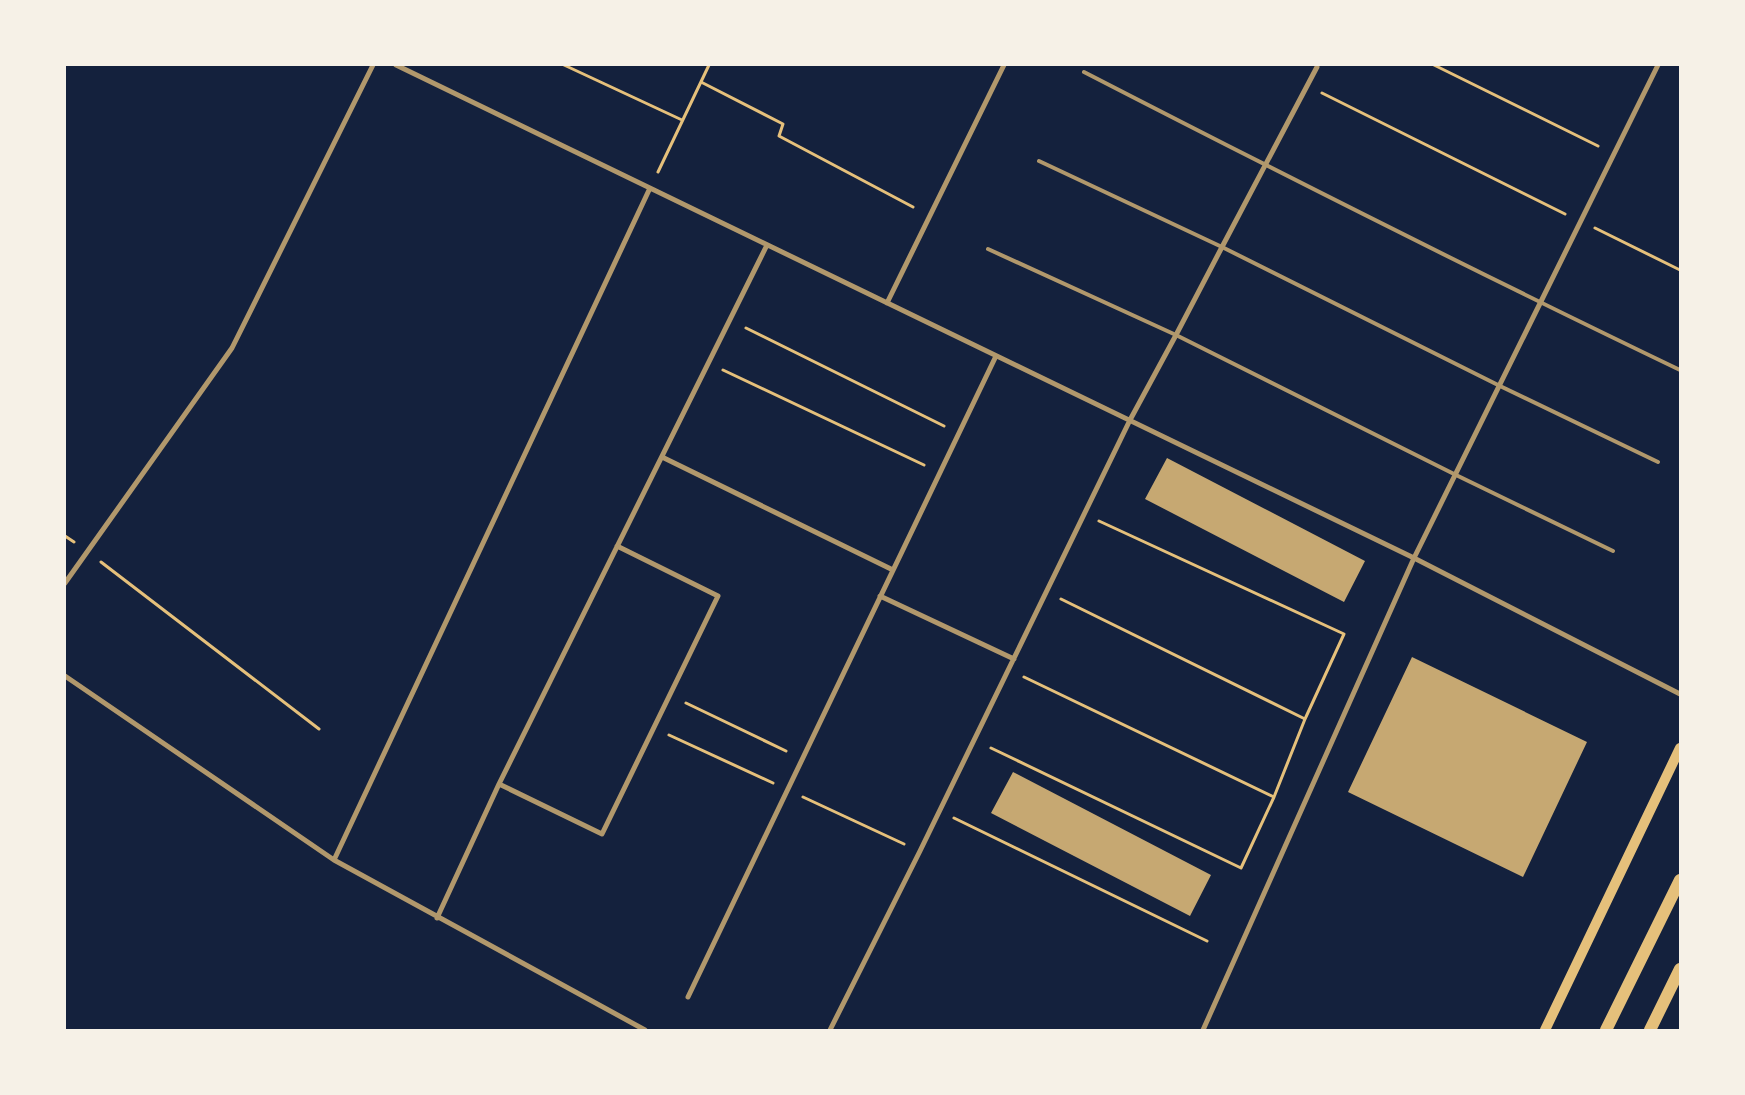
<svg xmlns="http://www.w3.org/2000/svg" width="1745" height="1095" font-family="Arial,sans-serif">
	<style>
		.building { fill: #c6a872 }
		.lines { fill: none; stroke-linecap: round; stroke-linejoin: round }
		.path { stroke: #e5c07b; stroke-width: 3 }
		.service { stroke: #b1986c; stroke-width: 4 }
		.minor { stroke: #b1986c; stroke-width: 5 }
		.secondary { stroke: #e5c07b; stroke-width: 10 }
		.primary { stroke: #e5c07b; stroke-width: 12 }
	</style>
	<rect width="100%" height="100%" fill="#14213d"/>
	<path class="building" d="M 1167,458 L 1365,561 L 1344,602 L 1145,499 Z
		M 1412,657 L 1587,742 L 1523,877 L 1348,792 Z
		M 1013,772 L 1211,875 L 1190,916 L 991,813 Z"/>
	<g class="lines">
		<path class="path" d="M 564,65 L 682,120
			M 1434,65 L 1598,146
			M 701,82 L 783,124 L 779,136 L 913,207
			M 1322,93 L 1565,214
			M 658,172 L 709,65
			M 1595,228 L 1680,270
			M 746,328 L 944,426
			M 723,370 L 924,465
			M 65,536 L 74,542
			M 101,562 L 319,729
			M 1061,599 L 1305,719
			M 1024,677 L 1274,797
			M 686,703 L 786,751
			M 669,735 L 773,783
			M 991,748 L 1241,868 L 1274,797 L 1305,719 L 1344,634 L 1099,521
			M 803,797 L 904,844
			M 954,818 L 1207,941"/>
		<path class="service" d="M 1084,72 C 1282,174 1480,274 1680,370
			M 1039,161 L 1222,247 L 1500,386 L 1658,462
			M 988,249 L 1176,335 L 1456,475 L 1613,551"/>
		<path class="minor" d="M 396,65 L 1414,558 L 1680,694
			M 887,303 L 1004,65
			M 662,457 L 893,570
			M 65,583 L 232,348 L 373,65
			M 880,596 L 1014,659
			M 65,676 L 334,860 L 645,1030
			M 499,784 L 602,834 L 718,596 L 617,546
			M 334,860 L 650,188
			M 437,918 L 499,784 L 767,245
			M 688,997 L 996,356
			M 830,1030 L 920,851 L 1130,420 L 1176,335 L 1222,247 L 1317,67
			M 1203,1030 L 1414,558 L 1658,65"/>
		<path class="secondary" d="M 1545,1030 L 1680,748"/>
		<path class="primary" d="M 1606,1030 L 1680,880
			M 1650,1030 L 1680,969"/>
	</g>
	<rect width="1745" height="1095" fill="none" stroke="#f6f1e7" stroke-width="132"/>
</svg>
